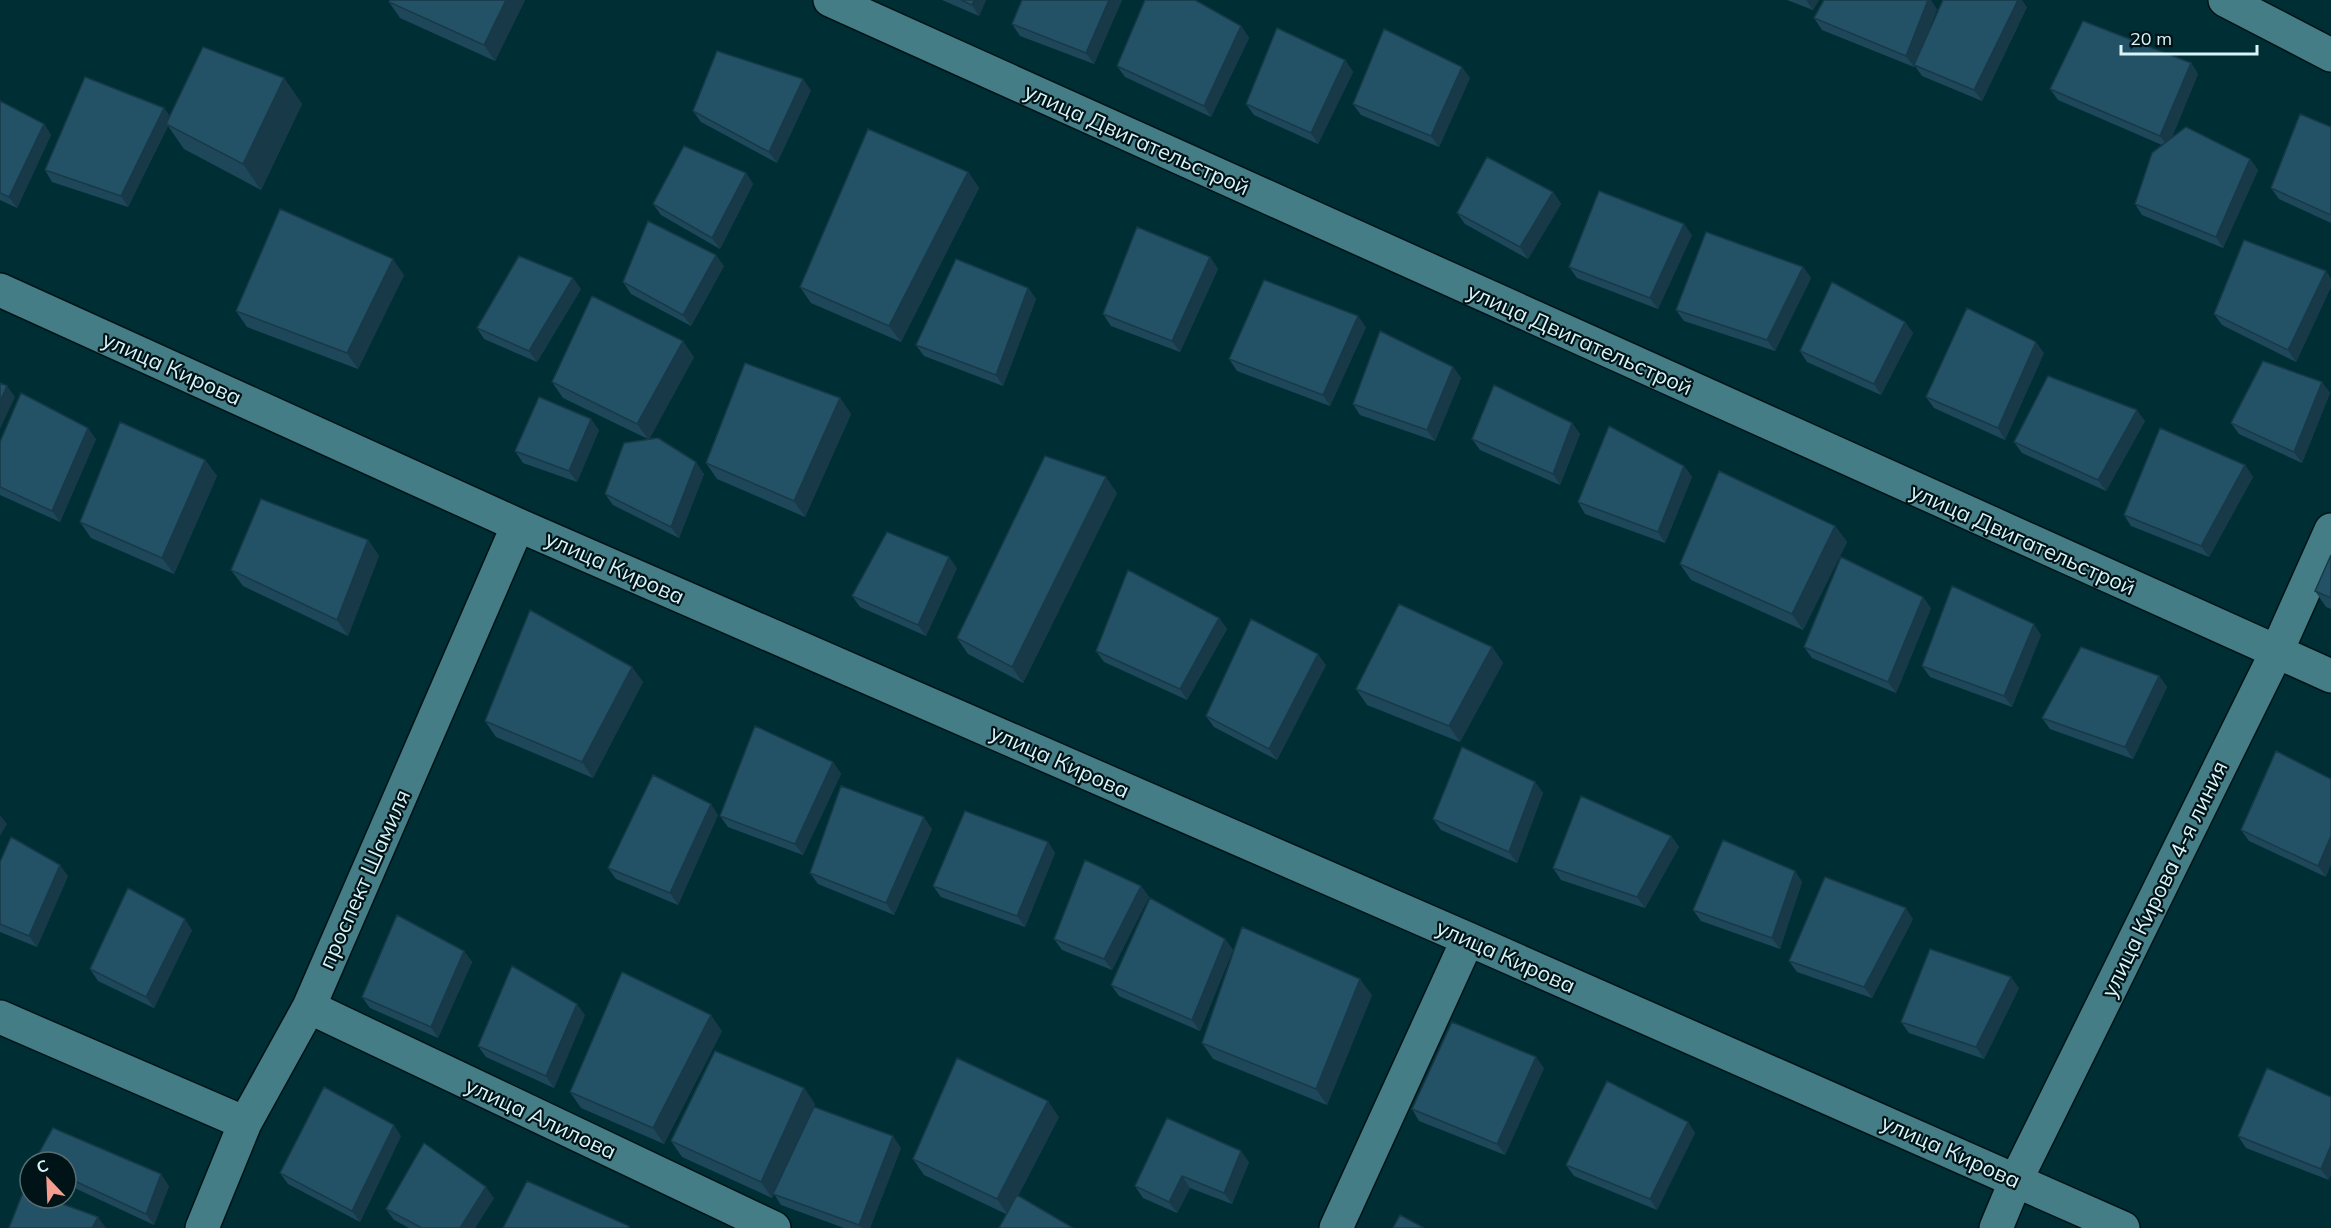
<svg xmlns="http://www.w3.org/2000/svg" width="2331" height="1228" font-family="Mulish,sans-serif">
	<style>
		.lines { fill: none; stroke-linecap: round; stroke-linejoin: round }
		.minor-casing { stroke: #031417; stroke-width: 36 }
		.minor { stroke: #447d86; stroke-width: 33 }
		.wall { fill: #1e4759 }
		.shaded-wall { fill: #183948 }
		.building { fill: #235267; stroke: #183948; stroke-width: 1.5 }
		.labels { text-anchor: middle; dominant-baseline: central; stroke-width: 4.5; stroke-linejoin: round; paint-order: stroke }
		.street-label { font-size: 22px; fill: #d8f4f9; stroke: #001418 }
	</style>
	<rect width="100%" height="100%" fill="#002e35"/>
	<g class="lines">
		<defs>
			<path id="minor" d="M 830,0 L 2331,676
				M 2225,0 L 2331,55
				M 0,290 L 518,525 L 1468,939 L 2123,1228
				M 309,1007 L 774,1228
				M 0,1017 L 245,1123
				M 202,1228 L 245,1123 L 309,1007 L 518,525
				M 1336,1228 L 1468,939
				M 1996,1228 L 2016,1180 L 2276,653 L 2331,530"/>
		</defs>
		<use href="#minor" class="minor-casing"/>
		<use href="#minor" class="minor"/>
	</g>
	<path class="wall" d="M 390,0 L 525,0 L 495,61 L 400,18 L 389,2 Z
		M 942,0 L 986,0 L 979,16 Z
		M 1022,0 L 1122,0 L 1094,64 L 1020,36 L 1012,24 Z
		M 1787,0 L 1819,0 L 1813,10 Z
		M 2027,7 L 1982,101 L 1922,76 L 1915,66 L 1914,67 L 1822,30 L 1814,18 L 1937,9 L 1922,47 Z
		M 1241,26 L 1249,38 L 1211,117 L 1125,77 L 1117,66 Z
		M 1345,60 L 1353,72 L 1318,144 L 1254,115 L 1246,104 Z
		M 2191,63 L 2198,74 L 2172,137 L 2250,159 L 2258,170 L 2223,248 L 2142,215 L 2135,204 L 2162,145 L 2058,100 L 2050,89 Z
		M 284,78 L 302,104 L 261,190 L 184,149 L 168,126 L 128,207 L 52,182 L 45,170 L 164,108 L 170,117 Z
		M 1470,78 L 1439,147 L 1361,115 L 1353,104 Z
		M 811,90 L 777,163 L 701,122 L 693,111 Z
		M 0,101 L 44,124 L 51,135 L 17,208 L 0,200 Z
		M 2331,127 L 2331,223 L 2279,199 L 2271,188 Z
		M 968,172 L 979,188 L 901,342 L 811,303 L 800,287 Z
		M 746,173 L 753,184 L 720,249 L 661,215 L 653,204 Z
		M 1553,192 L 1561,204 L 1528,259 L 1465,224 L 1457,213 Z
		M 1692,235 L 1658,309 L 1577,278 L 1569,267 Z
		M 1210,257 L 1218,269 L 1180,352 L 1111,326 L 1103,314 Z
		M 724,266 L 691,326 L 631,294 L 623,282 Z
		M 1803,267 L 1811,278 L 1775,351 L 1684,321 L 1676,310 Z
		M 2326,271 L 2331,279 L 2331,287 L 2296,362 L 2222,325 L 2214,314 Z
		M 404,275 L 358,369 L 247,327 L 236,311 Z
		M 1028,288 L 1036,299 L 1003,386 L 924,356 L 916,345 Z
		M 581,289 L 537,362 L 484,339 L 477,328 Z
		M 1905,322 L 1913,333 L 1881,395 L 1807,362 L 1800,351 Z
		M 1366,327 L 1330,406 L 1237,371 L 1229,359 Z
		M 2044,353 L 2005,440 L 1934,408 L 1926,397 Z
		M 694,357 L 649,439 L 704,474 L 679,538 L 613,505 L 605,494 L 648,439 L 563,398 L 552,382 Z
		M 1453,367 L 1461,378 L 1435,441 L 1360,415 L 1353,404 Z
		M 2322,382 L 2330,393 L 2302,463 L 2239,434 L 2231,423 Z
		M 840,398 L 851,414 L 805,517 L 717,479 L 706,463 Z
		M 2145,421 L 2106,491 L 2022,453 L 2014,442 Z
		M 1572,423 L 1580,434 L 1560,485 L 1480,450 L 1472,439 Z
		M 599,430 L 577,482 L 523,463 L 515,451 Z
		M 96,439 L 60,522 L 0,495 L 0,442 Z
		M 205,460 L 217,476 L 174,574 L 91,538 L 80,522 Z
		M 2245,465 L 2253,477 L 2209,557 L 2131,526 L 2124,515 Z
		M 1684,466 L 1692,477 L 1665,543 L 1585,514 L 1578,502 Z
		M 1117,493 L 1023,683 L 968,654 L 957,638 Z
		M 1835,526 L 1847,542 L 1803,630 L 1691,580 L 1680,564 Z
		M 368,540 L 379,556 L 348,636 L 243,586 L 231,570 Z
		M 2331,555 L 2331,609 L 2326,607 L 2315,591 Z
		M 957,568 L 926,636 L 860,607 L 852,596 Z
		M 1931,608 L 1896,693 L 1812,658 L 1804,647 Z
		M 1219,618 L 1227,629 L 1187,700 L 1104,662 L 1096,651 Z
		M 2041,635 L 2012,707 L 1930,677 L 1922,666 Z
		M 1492,647 L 1503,663 L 1460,742 L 1367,705 L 1356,689 Z
		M 1326,665 L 1277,760 L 1214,727 L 1206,716 Z
		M 632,667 L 643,682 L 593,778 L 496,737 L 485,721 Z
		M 2159,676 L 2167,687 L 2133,759 L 2050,729 L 2042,718 Z
		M 2276,751 L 2326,877 L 2249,841 L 2241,830 Z
		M 833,762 L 841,774 L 803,855 L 728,827 L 720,816 Z
		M 1535,782 L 1543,793 L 1517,863 L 1441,830 L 1433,819 Z
		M 718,815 L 678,905 L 616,879 L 608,868 Z
		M 932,829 L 894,915 L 818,884 L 810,873 Z
		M 1671,836 L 1679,847 L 1645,908 L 1561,880 L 1553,868 Z
		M 1048,842 L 1055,853 L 1025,927 L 941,897 L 933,886 Z
		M 0,862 L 68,876 L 37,947 L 0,932 Z
		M 1795,871 L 1802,882 L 1780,949 L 1701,921 L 1693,910 Z
		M 1141,886 L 1149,897 L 1112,970 L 1062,950 L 1054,939 Z
		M 1913,919 L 1872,998 L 1797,972 L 1789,961 Z
		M 192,930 L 154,1008 L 98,981 L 90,969 Z
		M 1225,939 L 1233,950 L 1200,1031 L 1119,996 L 1111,985 Z
		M 464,951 L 472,962 L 438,1038 L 370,1008 L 362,997 Z
		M 2019,988 L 1984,1059 L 1909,1033 L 1901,1022 Z
		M 1372,995 L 1327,1105 L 1213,1059 L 1202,1043 Z
		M 585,1015 L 554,1088 L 486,1057 L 478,1046 Z
		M 722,1031 L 664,1144 L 581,1108 L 570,1092 Z
		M 1544,1068 L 1505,1155 L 1419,1121 L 1412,1109 Z
		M 2267,1068 L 2329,1180 L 2246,1148 L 2238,1136 Z
		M 804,1088 L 815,1104 L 790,1159 L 901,1148 L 870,1228 L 844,1228 L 781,1205 L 774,1194 L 772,1198 L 682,1157 L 671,1141 Z
		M 1059,1117 L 1018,1196 L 1006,1214 L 924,1175 L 913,1159 Z
		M 1688,1122 L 1695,1133 L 1657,1210 L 1574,1176 L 1566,1165 Z
		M 401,1136 L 360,1222 L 288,1184 L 280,1173 Z
		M 66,1162 L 169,1186 L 154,1225 L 66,1184 Z
		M 1249,1162 L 1232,1204 L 1190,1188 L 1177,1213 L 1143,1198 L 1135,1186 Z
		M 494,1198 L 475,1228 L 409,1228 L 394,1220 L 386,1209 Z"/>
	<path class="shaded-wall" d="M 506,0 L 525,0 L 495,61 L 484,45 Z
		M 974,0 L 986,0 L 979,16 L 972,5 Z
		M 1109,0 L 1122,0 L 1094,64 L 1086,53 Z
		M 1806,0 L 1819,0 L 1813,10 Z
		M 1928,0 L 1931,0 L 1937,9 L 1914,67 L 1906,56 Z
		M 2018,0 L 2022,0 L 2027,7 L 1982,101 L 1974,90 Z
		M 1241,26 L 1249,38 L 1211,117 L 1204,106 Z
		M 1345,60 L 1353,72 L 1318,144 L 1311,133 Z
		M 2191,63 L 2198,74 L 2168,147 L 2160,136 Z
		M 1462,67 L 1470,78 L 1439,147 L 1431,136 Z
		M 284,78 L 302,104 L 261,190 L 243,164 Z
		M 803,79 L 811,90 L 777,163 L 769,152 Z
		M 164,108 L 172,119 L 166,124 L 168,126 L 128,207 L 121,196 Z
		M 44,124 L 51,135 L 17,208 L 9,197 Z
		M 2250,159 L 2258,170 L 2223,248 L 2216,237 Z
		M 968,172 L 979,188 L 901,342 L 889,326 Z
		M 746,173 L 753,184 L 720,249 L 712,238 Z
		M 1553,192 L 1561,204 L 1528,259 L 1520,247 Z
		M 1684,224 L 1692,235 L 1658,309 L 1650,298 Z
		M 716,255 L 724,266 L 691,326 L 683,315 Z
		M 1210,257 L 1218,269 L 1180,352 L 1172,341 Z
		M 393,259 L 404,275 L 358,369 L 347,353 Z
		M 1803,267 L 1811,278 L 1775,351 L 1767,340 Z
		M 2326,271 L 2331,279 L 2331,287 L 2296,362 L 2288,350 Z
		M 573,278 L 581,289 L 537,362 L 529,351 Z
		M 1028,288 L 1036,299 L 1003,386 L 996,375 Z
		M 1358,316 L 1366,327 L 1330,406 L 1323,395 Z
		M 1905,322 L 1913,333 L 1881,395 L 1874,384 Z
		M 683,341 L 694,357 L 649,440 L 637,424 Z
		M 2036,342 L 2044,353 L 2005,440 L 1998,428 Z
		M 1453,367 L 1461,378 L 1435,441 L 1427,430 Z
		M 2322,382 L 2330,393 L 2302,463 L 2294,452 Z
		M 7,386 L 15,397 L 0,429 L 0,401 Z
		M 840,398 L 851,414 L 805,517 L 794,501 Z
		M 2137,410 L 2145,421 L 2106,491 L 2098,480 Z
		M 591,419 L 599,430 L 577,482 L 569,471 Z
		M 1572,423 L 1580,434 L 1560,485 L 1553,474 Z
		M 88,428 L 96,439 L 60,522 L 52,511 Z
		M 205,460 L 217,476 L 174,574 L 162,558 Z
		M 696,462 L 704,474 L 679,538 L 671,527 Z
		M 2245,465 L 2253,477 L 2209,557 L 2201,546 Z
		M 1684,466 L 1692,477 L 1665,543 L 1658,532 Z
		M 1106,477 L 1117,493 L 1023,683 L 1012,667 Z
		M 1835,526 L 1847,542 L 1803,630 L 1792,614 Z
		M 368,540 L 379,556 L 348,636 L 337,620 Z
		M 949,557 L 957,568 L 926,636 L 918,625 Z
		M 1923,597 L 1931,608 L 1896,693 L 1888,682 Z
		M 1219,618 L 1227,629 L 1187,700 L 1180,689 Z
		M 2034,624 L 2041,635 L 2012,707 L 2004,696 Z
		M 1492,647 L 1503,663 L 1460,742 L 1449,726 Z
		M 1318,654 L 1326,665 L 1277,760 L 1269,749 Z
		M 632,667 L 643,682 L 593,778 L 582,762 Z
		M 2159,676 L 2167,687 L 2133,759 L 2125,747 Z
		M 833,762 L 841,774 L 803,855 L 795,844 Z
		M 1535,782 L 1543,793 L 1517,863 L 1509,852 Z
		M 711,804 L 718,815 L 678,905 L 670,893 Z
		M 0,815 L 7,824 L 0,836 Z
		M 924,817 L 932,829 L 894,915 L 886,903 Z
		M 1671,836 L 1679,847 L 1645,908 L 1637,897 Z
		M 2331,836 L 2331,865 L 2326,877 L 2318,866 Z
		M 1048,842 L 1055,853 L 1025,927 L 1017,916 Z
		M 60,865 L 68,876 L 37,947 L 29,936 Z
		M 1795,871 L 1802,882 L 1780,949 L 1772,938 Z
		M 1141,886 L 1149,897 L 1112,970 L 1104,959 Z
		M 1906,908 L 1913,919 L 1872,998 L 1864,987 Z
		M 185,919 L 192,930 L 154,1008 L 146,997 Z
		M 1225,939 L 1233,950 L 1200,1031 L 1192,1020 Z
		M 464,951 L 472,962 L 438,1038 L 431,1027 Z
		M 2011,977 L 2019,988 L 1984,1059 L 1976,1047 Z
		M 1360,979 L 1372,995 L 1327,1105 L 1316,1089 Z
		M 577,1004 L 585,1015 L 554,1088 L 546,1076 Z
		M 711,1015 L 722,1031 L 664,1144 L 653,1128 Z
		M 1536,1057 L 1544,1068 L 1505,1155 L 1497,1144 Z
		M 804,1088 L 815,1104 L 772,1198 L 761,1182 Z
		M 1048,1101 L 1059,1117 L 1008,1215 L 997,1199 Z
		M 1688,1122 L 1695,1133 L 1657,1210 L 1650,1199 Z
		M 394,1125 L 401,1136 L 360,1222 L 352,1211 Z
		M 893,1136 L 901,1148 L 870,1228 L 861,1228 L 859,1225 Z
		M 2331,1145 L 2331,1175 L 2329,1180 L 2321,1169 Z
		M 1241,1151 L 1249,1162 L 1232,1204 L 1224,1193 Z
		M 161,1174 L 169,1186 L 154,1225 L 146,1214 Z
		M 1182,1176 L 1190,1188 L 1177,1213 L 1169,1202 Z
		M 486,1187 L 494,1198 L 475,1228 L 460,1228 Z
		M 98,1217 L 106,1228 L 92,1228 Z"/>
	<path class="building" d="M 390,0 L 506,0 L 484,45 L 389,2 Z
		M 961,0 L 974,0 L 972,5 Z
		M 1022,0 L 1109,0 L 1086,53 L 1012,24 Z
		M 1145,0 L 1195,0 L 1241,26 L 1204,106 L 1117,66 Z
		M 1824,0 L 1928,0 L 1906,56 L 1814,18 Z
		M 1943,0 L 2018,0 L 1974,90 L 1914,65 Z
		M 2083,21 L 2191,63 L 2160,136 L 2050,89 Z
		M 1277,28 L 1345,60 L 1311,133 L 1246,104 Z
		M 1384,29 L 1462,67 L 1431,136 L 1353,104 Z
		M 203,47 L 284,78 L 243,164 L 166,124 Z
		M 717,51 L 803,79 L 769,152 L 693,111 Z
		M 85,77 L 164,108 L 121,196 L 45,170 Z
		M 0,101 L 44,124 L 9,197 L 0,193 Z
		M 2300,114 L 2331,127 L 2331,215 L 2271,188 Z
		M 2186,127 L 2250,159 L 2216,237 L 2135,204 L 2152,153 Z
		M 868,129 L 968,172 L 889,326 L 800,287 Z
		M 684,146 L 746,173 L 712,238 L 653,204 Z
		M 1487,157 L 1553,192 L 1520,247 L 1457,213 Z
		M 1599,191 L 1684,224 L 1650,298 L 1569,267 Z
		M 280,209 L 393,259 L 347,353 L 236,311 Z
		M 648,221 L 716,255 L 683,315 L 623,282 Z
		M 1137,227 L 1210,257 L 1172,341 L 1103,314 Z
		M 1706,232 L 1803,267 L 1767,340 L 1676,310 Z
		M 2244,240 L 2326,271 L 2288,350 L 2214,314 Z
		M 519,256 L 573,278 L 529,351 L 477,328 Z
		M 956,259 L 1028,288 L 996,375 L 916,345 Z
		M 1264,280 L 1358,316 L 1323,395 L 1229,359 Z
		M 1832,282 L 1905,322 L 1874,384 L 1800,351 Z
		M 592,296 L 683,341 L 637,424 L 552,382 Z
		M 1967,308 L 2036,342 L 1998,428 L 1926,397 Z
		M 1380,331 L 1453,367 L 1427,430 L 1353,404 Z
		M 2263,361 L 2322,382 L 2294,452 L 2231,423 Z
		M 745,363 L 840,398 L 794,501 L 706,463 Z
		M 2048,376 L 2137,410 L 2098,480 L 2014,442 Z
		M 0,383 L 7,386 L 0,401 Z
		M 1494,385 L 1572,423 L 1553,474 L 1472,439 Z
		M 21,393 L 88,428 L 52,511 L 0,487 L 0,442 Z
		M 539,397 L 591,419 L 569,471 L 515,451 Z
		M 120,422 L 205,460 L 162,558 L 80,522 Z
		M 1609,426 L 1684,466 L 1658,532 L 1578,502 Z
		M 2160,428 L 2245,465 L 2201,546 L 2124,515 Z
		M 658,438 L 696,462 L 671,527 L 605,494 L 624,443 Z
		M 1045,456 L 1106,477 L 1012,667 L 957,638 Z
		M 1719,471 L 1835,526 L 1792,614 L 1680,564 Z
		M 261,499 L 368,540 L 337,620 L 231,570 Z
		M 887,532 L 949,557 L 918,625 L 852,596 Z
		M 2331,555 L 2331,598 L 2315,591 Z
		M 1841,557 L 1923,597 L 1888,682 L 1804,647 Z
		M 1128,570 L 1219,618 L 1180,689 L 1096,651 Z
		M 1952,586 L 2034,624 L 2004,696 L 1922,666 Z
		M 1399,604 L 1492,647 L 1449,726 L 1356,689 Z
		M 530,610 L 632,667 L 582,762 L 485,721 Z
		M 1251,619 L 1318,654 L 1269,749 L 1206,716 Z
		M 2081,647 L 2159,676 L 2125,747 L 2042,718 Z
		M 755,726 L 833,762 L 795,844 L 720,816 Z
		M 1462,747 L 1535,782 L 1509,852 L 1433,819 Z
		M 2276,751 L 2331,779 L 2331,836 L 2318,866 L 2241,830 Z
		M 653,775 L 711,804 L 670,893 L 608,868 Z
		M 841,786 L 924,817 L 886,903 L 810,873 Z
		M 1581,796 L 1671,836 L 1637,897 L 1553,868 Z
		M 965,811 L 1048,842 L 1017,916 L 933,886 Z
		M 11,837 L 60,865 L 29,936 L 0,924 L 0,862 Z
		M 1723,840 L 1795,871 L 1772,938 L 1693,910 Z
		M 1085,860 L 1141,886 L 1104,959 L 1054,939 Z
		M 1825,877 L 1906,908 L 1864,987 L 1789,961 Z
		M 128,888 L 185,919 L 146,997 L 90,969 Z
		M 1150,898 L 1225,939 L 1192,1020 L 1111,985 Z
		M 397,915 L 464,951 L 431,1027 L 362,997 Z
		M 1242,927 L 1360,979 L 1316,1089 L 1202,1043 Z
		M 1930,949 L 2011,977 L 1976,1047 L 1901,1022 Z
		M 512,966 L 577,1004 L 546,1076 L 478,1046 Z
		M 622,972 L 711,1015 L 653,1128 L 570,1092 Z
		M 1452,1022 L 1536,1057 L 1497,1144 L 1412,1109 Z
		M 715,1051 L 804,1088 L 761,1182 L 671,1141 Z
		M 957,1058 L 1048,1101 L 997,1199 L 913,1159 Z
		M 2267,1068 L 2331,1097 L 2331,1145 L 2321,1169 L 2238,1136 Z
		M 1607,1081 L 1688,1122 L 1650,1199 L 1566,1165 Z
		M 324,1087 L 394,1125 L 352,1211 L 280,1173 Z
		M 814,1107 L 893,1136 L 859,1225 L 773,1194 Z
		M 1167,1118 L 1241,1151 L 1224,1193 L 1182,1176 L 1169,1202 L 1135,1186 Z
		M 53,1128 L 161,1174 L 146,1214 L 66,1177 L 66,1162 L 34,1162 Z
		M 424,1143 L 486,1187 L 460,1228 L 422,1228 L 386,1209 Z
		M 527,1181 L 629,1226 L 628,1228 L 503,1228 Z
		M 24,1190 L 30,1192 L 30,1198 L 46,1198 L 98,1217 L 92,1228 L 9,1228 Z
		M 1017,1195 L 1073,1228 L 999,1228 Z
		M 1400,1215 L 1424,1228 L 1393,1228 Z"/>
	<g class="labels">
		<g class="street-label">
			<text transform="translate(1137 139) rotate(24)">улица Двигательстрой</text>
			<text transform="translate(1580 339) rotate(24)">улица Двигательстрой</text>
			<text transform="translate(172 368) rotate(24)">улица Кирова</text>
			<text transform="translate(2023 539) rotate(24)">улица Двигательстрой</text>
			<text transform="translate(615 567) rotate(24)">улица Кирова</text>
			<text transform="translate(1060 761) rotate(24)">улица Кирова</text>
			<text transform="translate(364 879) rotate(-66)">проспект Шамиля</text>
			<text transform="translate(2164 879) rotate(-64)">улица Кирова 4-я линия</text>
			<text transform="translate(1506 956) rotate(24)">улица Кирова</text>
			<text transform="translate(541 1118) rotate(25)">улица Алилова</text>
			<text transform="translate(1951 1151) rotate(24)">улица Кирова</text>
		</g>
	</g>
	<g transform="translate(48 1180) rotate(337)"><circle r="28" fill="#001418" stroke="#566e72" stroke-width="1.5"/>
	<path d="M0-4.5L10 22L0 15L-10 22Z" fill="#f59d8f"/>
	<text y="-9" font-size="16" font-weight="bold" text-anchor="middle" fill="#d8f4f9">С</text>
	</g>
	<path d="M2121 45v9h136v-9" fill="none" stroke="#d8f4f9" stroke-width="3"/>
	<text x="2130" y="45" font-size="18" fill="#d8f4f9" stroke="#001418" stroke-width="4.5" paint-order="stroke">20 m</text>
</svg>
